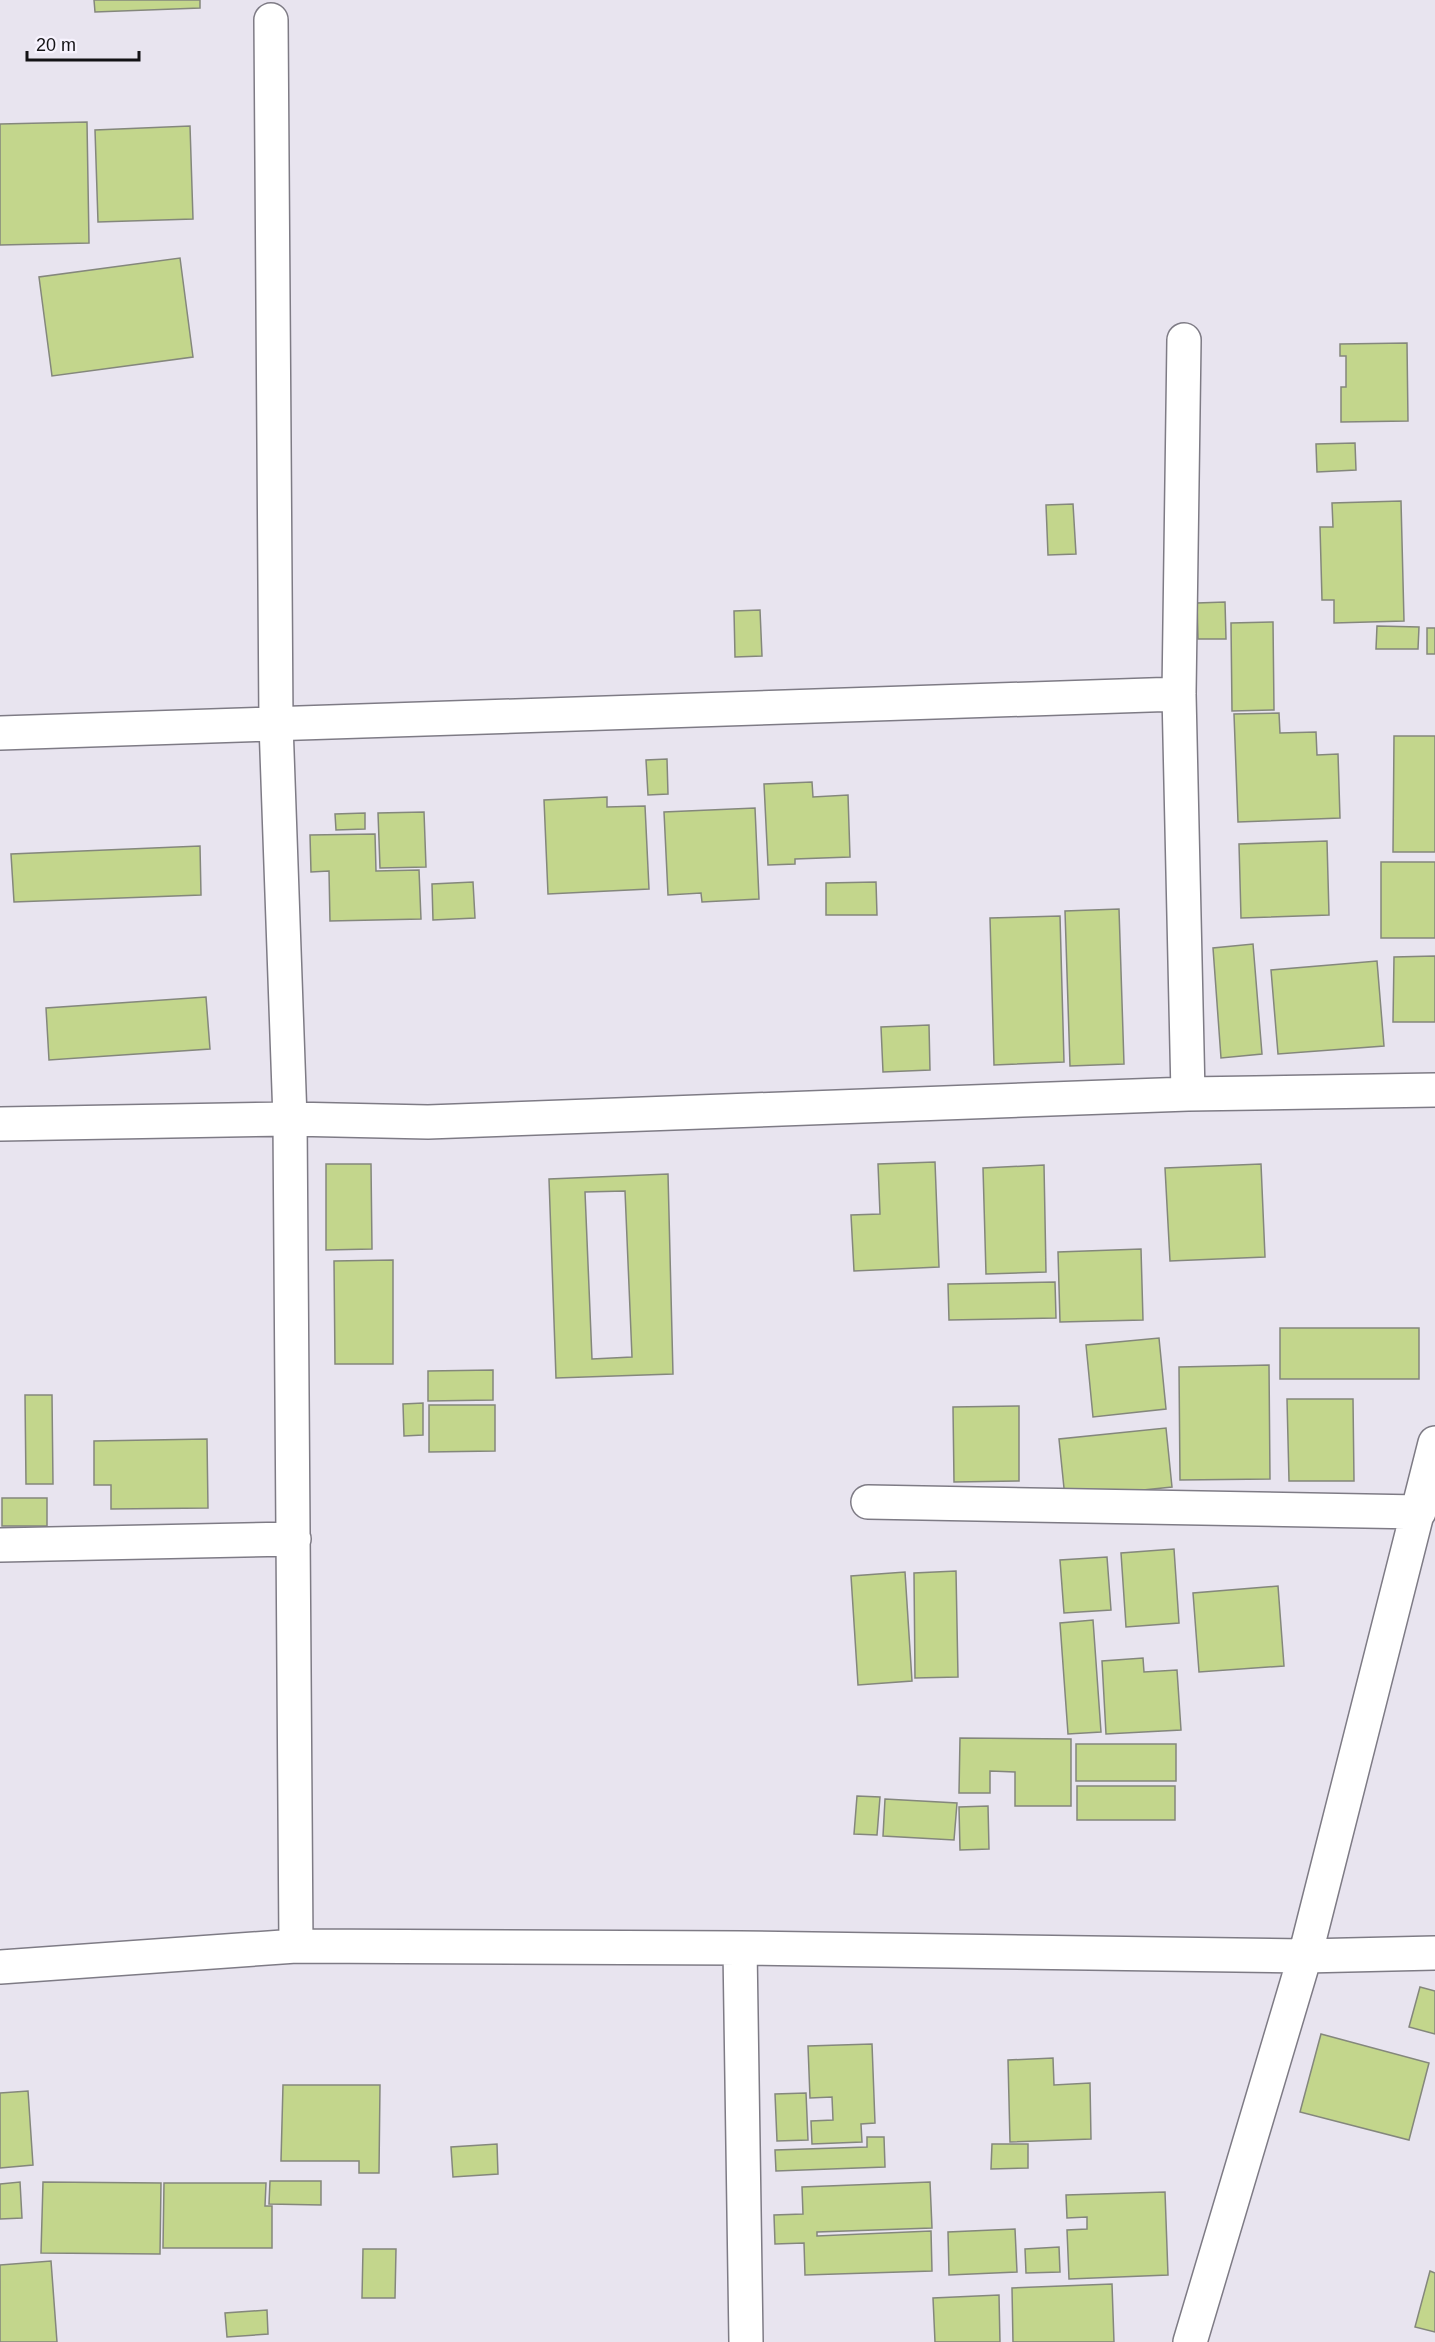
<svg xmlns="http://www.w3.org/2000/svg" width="1435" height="2342" font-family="Arial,sans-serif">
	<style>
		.building { fill: #c3d68c; stroke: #84877c; stroke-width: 1.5; fill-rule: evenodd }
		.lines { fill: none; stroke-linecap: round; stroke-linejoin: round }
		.minor-casing { stroke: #7e7b85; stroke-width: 36 }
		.minor { stroke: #fff; stroke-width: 33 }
	</style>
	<rect width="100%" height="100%" fill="#e8e4ef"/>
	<path class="building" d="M 94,0 L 200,0 L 200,8 L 95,12 Z
		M 87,122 L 89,243 L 0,245 L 0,124 Z
		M 190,126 L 193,219 L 98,222 L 95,130 Z
		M 180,258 L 193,357 L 52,376 L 39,277 Z
		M 1407,343 L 1408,421 L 1341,422 L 1341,387 L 1346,387 L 1346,356 L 1340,356 L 1340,344 Z
		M 1355,443 L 1356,470 L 1317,472 L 1316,444 Z
		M 1401,501 L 1404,621 L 1334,623 L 1334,600 L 1322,600 L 1320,527 L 1333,527 L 1332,503 Z
		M 1073,504 L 1076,554 L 1048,555 L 1046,505 Z
		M 1225,602 L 1226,639 L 1198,639 L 1197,603 Z
		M 760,610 L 762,656 L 735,657 L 734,611 Z
		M 1273,622 L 1274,710 L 1232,711 L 1231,623 Z
		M 1377,626 L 1419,627 L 1418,649 L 1376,649 Z
		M 1427,628 L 1435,628 L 1435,654 L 1427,654 Z
		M 1279,713 L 1280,733 L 1316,732 L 1317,755 L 1338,754 L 1340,818 L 1238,822 L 1234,714 Z
		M 1394,736 L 1435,736 L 1435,852 L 1393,852 Z
		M 667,759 L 668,794 L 648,795 L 646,760 Z
		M 812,782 L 813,797 L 848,795 L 850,857 L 795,859 L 795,864 L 768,865 L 764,784 Z
		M 607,797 L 607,807 L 645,806 L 649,889 L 548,894 L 544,800 Z
		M 755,808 L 759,899 L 702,902 L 701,893 L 668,895 L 664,812 Z
		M 424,812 L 426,867 L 380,868 L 378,813 Z
		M 365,813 L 365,829 L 336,830 L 335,814 Z
		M 375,834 L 376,871 L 419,870 L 421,919 L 330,921 L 329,871 L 311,872 L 310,835 Z
		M 1327,841 L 1329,915 L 1241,918 L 1239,844 Z
		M 200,846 L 201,895 L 14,902 L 11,854 Z
		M 1381,862 L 1435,862 L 1435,938 L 1381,938 Z
		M 473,882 L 475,918 L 433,920 L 432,884 Z
		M 876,882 L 877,915 L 826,915 L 826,883 Z
		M 1119,909 L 1124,1064 L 1070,1066 L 1065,911 Z
		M 1060,916 L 1064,1062 L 994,1065 L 990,918 Z
		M 1253,944 L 1262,1054 L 1221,1058 L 1213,948 Z
		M 1435,956 L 1435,1022 L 1393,1022 L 1394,957 Z
		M 1377,961 L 1384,1046 L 1278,1054 L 1271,970 Z
		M 206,997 L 210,1049 L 49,1060 L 46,1008 Z
		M 929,1025 L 930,1070 L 883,1072 L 881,1027 Z
		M 935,1162 L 939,1267 L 854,1271 L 851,1215 L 880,1214 L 878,1164 Z
		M 326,1164 L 371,1164 L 372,1249 L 326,1250 Z
		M 1261,1164 L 1265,1257 L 1170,1261 L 1165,1168 Z
		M 1044,1165 L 1046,1272 L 986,1274 L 983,1168 Z
		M 668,1174 L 673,1374 L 556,1378 L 549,1179 ZM 625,1191 L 632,1357 L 592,1359 L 585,1192 Z
		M 1141,1249 L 1143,1320 L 1060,1322 L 1058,1252 Z
		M 393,1260 L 393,1364 L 335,1364 L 334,1261 Z
		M 1055,1282 L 1056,1318 L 949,1320 L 948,1284 Z
		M 1280,1328 L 1419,1328 L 1419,1379 L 1280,1379 Z
		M 1159,1338 L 1166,1409 L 1093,1417 L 1086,1345 Z
		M 1269,1365 L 1270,1479 L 1180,1480 L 1179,1367 Z
		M 493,1370 L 493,1400 L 428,1401 L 428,1371 Z
		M 25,1395 L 52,1395 L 53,1484 L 26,1484 Z
		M 1287,1399 L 1353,1399 L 1354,1481 L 1289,1481 Z
		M 423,1403 L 423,1435 L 404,1436 L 403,1404 Z
		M 429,1405 L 495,1405 L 495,1451 L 429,1452 Z
		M 1019,1406 L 1019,1481 L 954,1482 L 953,1407 Z
		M 1166,1428 L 1172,1487 L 1065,1498 L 1059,1439 Z
		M 207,1439 L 208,1508 L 111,1509 L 111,1485 L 94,1485 L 94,1441 Z
		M 2,1498 L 47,1498 L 47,1526 L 2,1526 Z
		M 1174,1549 L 1179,1623 L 1126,1627 L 1121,1553 Z
		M 1107,1557 L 1111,1610 L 1064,1613 L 1060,1560 Z
		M 956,1571 L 958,1677 L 915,1678 L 914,1573 Z
		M 905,1572 L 912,1681 L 858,1685 L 851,1576 Z
		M 1278,1586 L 1284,1666 L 1199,1672 L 1193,1593 Z
		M 1093,1620 L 1101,1732 L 1068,1734 L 1060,1623 Z
		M 1143,1658 L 1144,1672 L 1177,1670 L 1181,1730 L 1106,1734 L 1102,1661 Z
		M 960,1738 L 1071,1739 L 1071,1806 L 1015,1806 L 1015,1772 L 990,1771 L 990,1793 L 959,1793 Z
		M 1076,1744 L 1176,1744 L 1176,1781 L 1076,1781 Z
		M 1077,1786 L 1175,1786 L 1175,1820 L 1077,1820 Z
		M 857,1796 L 880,1797 L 877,1835 L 854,1834 Z
		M 885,1799 L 957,1803 L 954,1840 L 883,1836 Z
		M 988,1806 L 989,1849 L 960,1850 L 959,1807 Z
		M 1420,1987 L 1435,1991 L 1435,2034 L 1409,2027 Z
		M 1321,2034 L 1429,2063 L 1409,2140 L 1300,2112 Z
		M 872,2044 L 875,2123 L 861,2124 L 862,2142 L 812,2144 L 811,2121 L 833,2120 L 832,2097 L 810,2098 L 808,2046 Z
		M 1053,2058 L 1054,2085 L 1090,2083 L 1091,2139 L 1010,2142 L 1008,2060 Z
		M 283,2085 L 380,2085 L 379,2173 L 359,2173 L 359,2161 L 281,2161 Z
		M 28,2091 L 33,2165 L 0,2168 L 0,2093 Z
		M 806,2093 L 808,2140 L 777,2141 L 775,2094 Z
		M 867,2137 L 884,2137 L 885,2167 L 776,2171 L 775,2150 L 867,2147 Z
		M 497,2144 L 498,2174 L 453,2177 L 451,2147 Z
		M 992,2144 L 1028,2144 L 1028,2168 L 991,2169 Z
		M 270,2181 L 321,2181 L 321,2205 L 269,2204 Z
		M 20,2182 L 22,2218 L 0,2219 L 0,2184 Z
		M 43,2182 L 161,2183 L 160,2254 L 41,2253 Z
		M 930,2182 L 932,2228 L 817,2232 L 817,2236 L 931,2231 L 932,2271 L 805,2275 L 804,2243 L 775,2244 L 774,2215 L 803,2214 L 802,2187 Z
		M 164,2183 L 266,2183 L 265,2206 L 272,2206 L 272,2248 L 163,2248 Z
		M 1165,2192 L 1168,2275 L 1069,2279 L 1067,2230 L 1087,2229 L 1087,2217 L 1067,2218 L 1066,2195 Z
		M 1015,2229 L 1017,2272 L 949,2275 L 948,2232 Z
		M 1059,2247 L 1060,2272 L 1026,2273 L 1025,2249 Z
		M 363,2249 L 396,2249 L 395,2298 L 362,2298 Z
		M 51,2261 L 57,2342 L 0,2342 L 0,2265 Z
		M 1430,2271 L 1435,2273 L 1435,2332 L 1415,2327 Z
		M 1112,2284 L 1114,2342 L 1013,2342 L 1012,2288 Z
		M 999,2295 L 1000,2342 L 935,2342 L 933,2298 Z
		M 267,2310 L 268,2334 L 227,2337 L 225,2313 Z"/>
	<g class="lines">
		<defs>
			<path id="minor" d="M 271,20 L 276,724 L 290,1119 L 296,1946
				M 1184,340 L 1179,694 L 1188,1094
				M 0,733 L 1179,694
				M 0,1124 L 290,1119 L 428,1122 L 1188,1094 L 1435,1090
				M 868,1502 L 1419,1512
				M 0,1545 L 294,1539
				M 740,1948 L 746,2342
				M 0,1967 L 296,1946 L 740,1948 L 1305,1956 L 1435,1953
				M 1190,2342 L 1305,1956 L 1435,1443"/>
		</defs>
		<use href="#minor" class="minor-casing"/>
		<use href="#minor" class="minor"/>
	</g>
	<path d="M27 51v9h112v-9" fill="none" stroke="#131215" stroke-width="3"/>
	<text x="36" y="51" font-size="18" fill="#131215" stroke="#f6f2fd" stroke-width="4.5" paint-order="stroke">20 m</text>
</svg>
